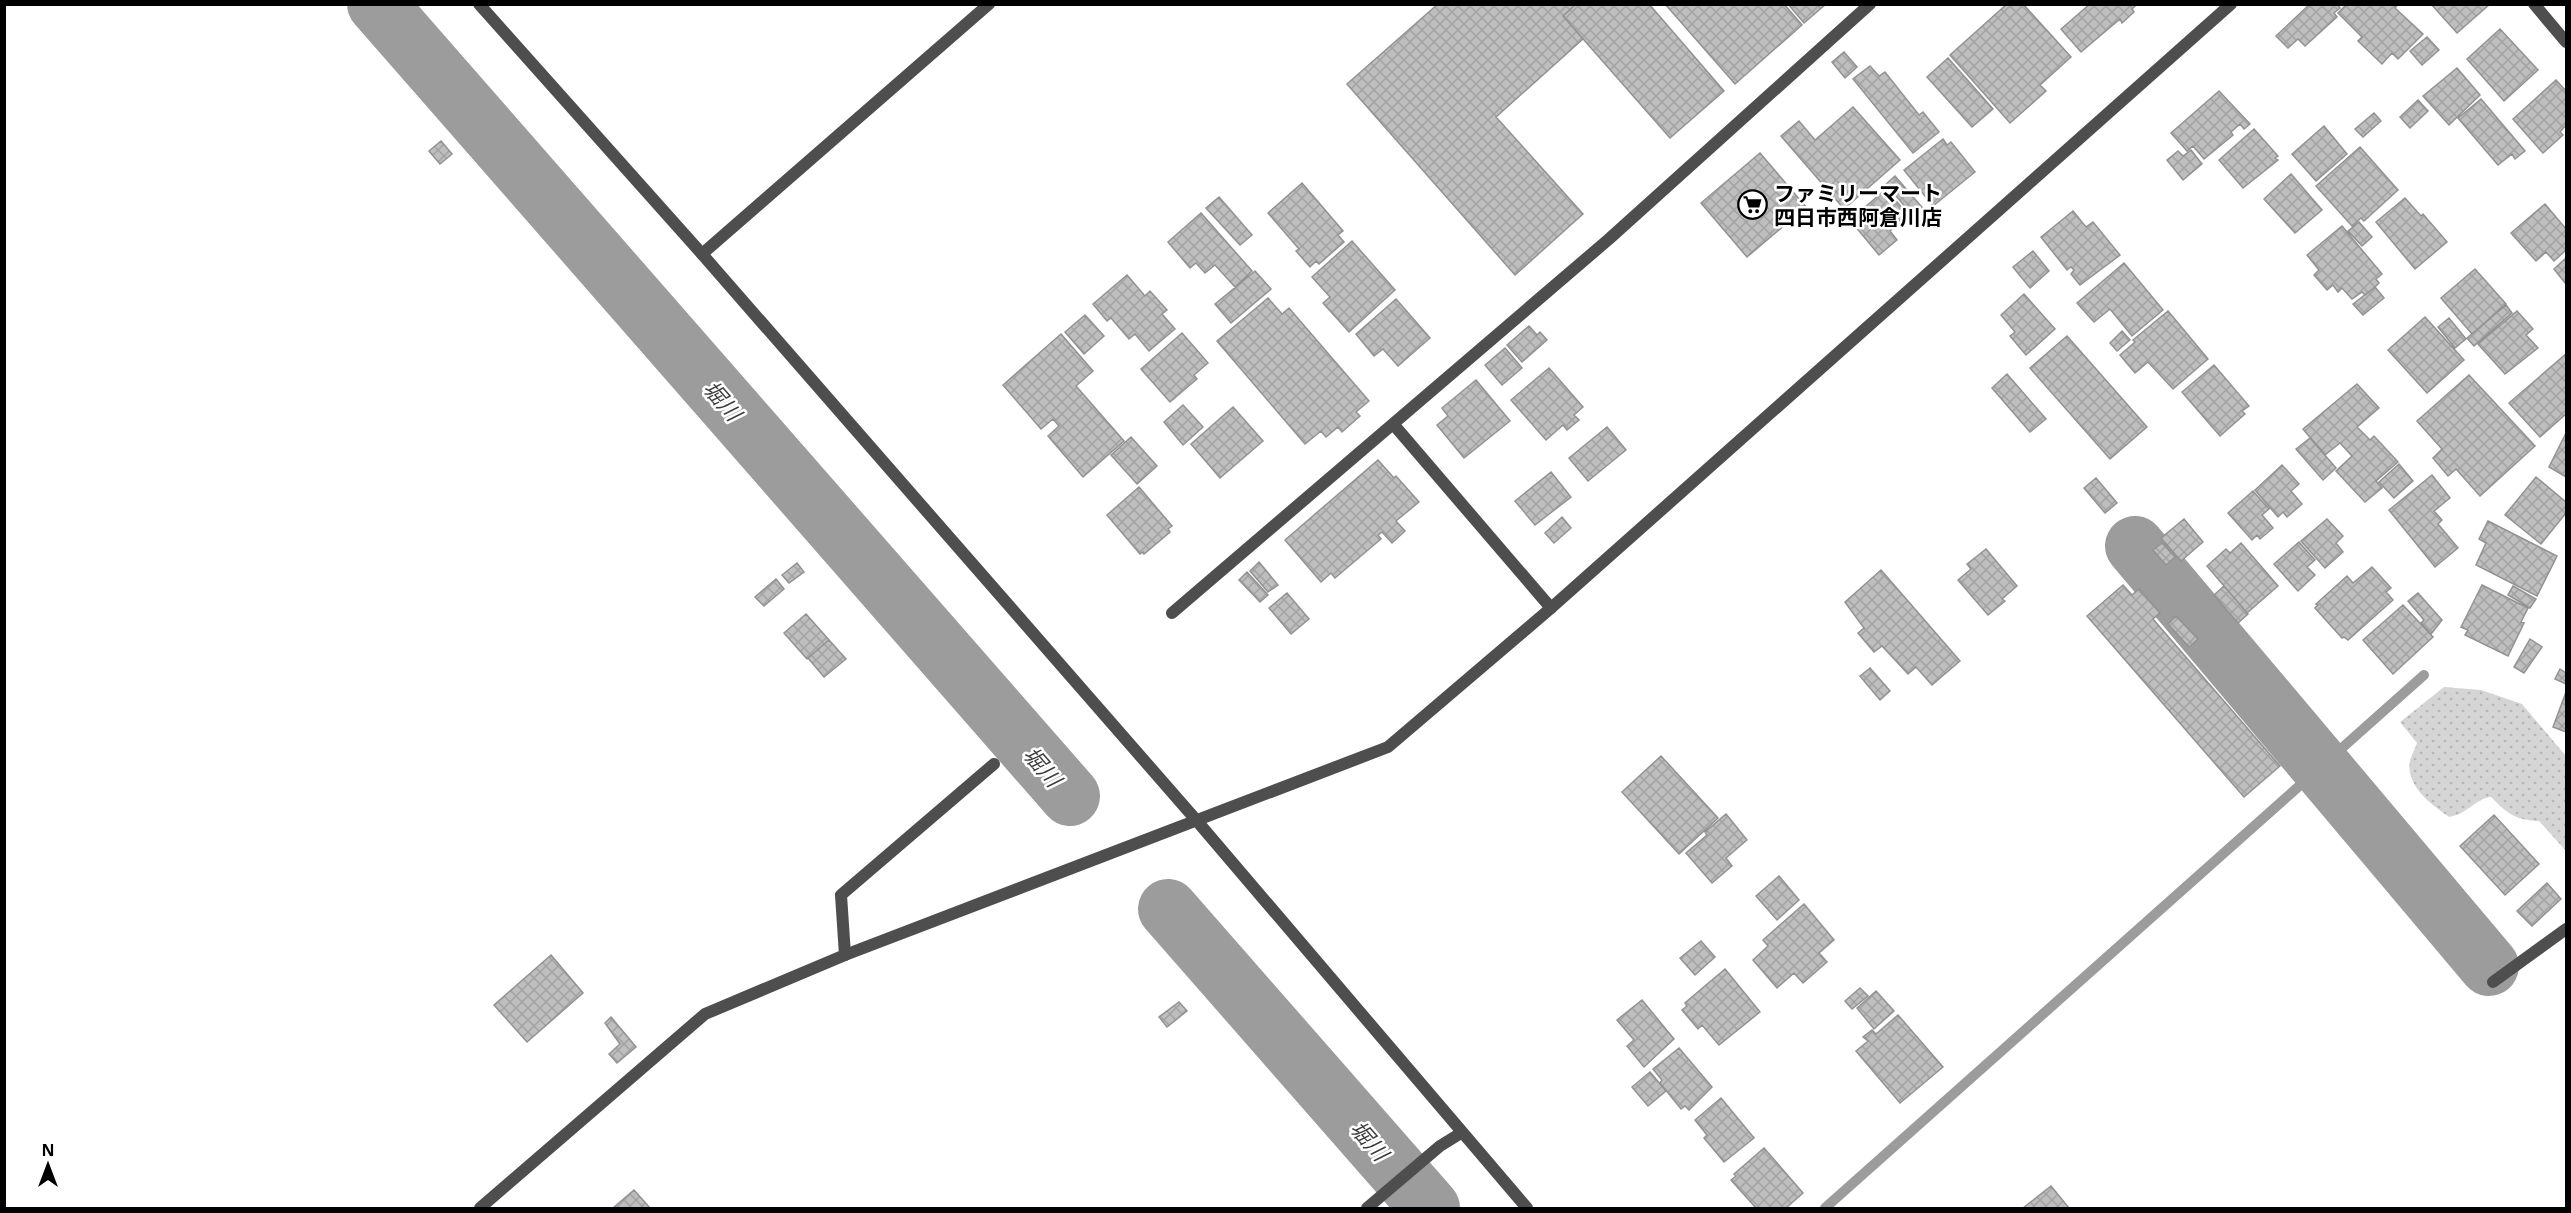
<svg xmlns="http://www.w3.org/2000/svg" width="2571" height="1213" font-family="'Open Sans','Noto Sans JP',sans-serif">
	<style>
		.green { fill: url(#green-dots) }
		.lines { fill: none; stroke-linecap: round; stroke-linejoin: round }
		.stream { stroke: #9c9c9c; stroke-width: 10 }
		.river { stroke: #9c9c9c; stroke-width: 60 }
		.building { fill: url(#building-cross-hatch); stroke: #929292; stroke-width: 1.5 }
		.minor { stroke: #4e4e4e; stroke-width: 12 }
		.tertiary { stroke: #4e4e4e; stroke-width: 12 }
		.labels { text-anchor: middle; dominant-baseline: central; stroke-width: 5; stroke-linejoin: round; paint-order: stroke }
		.poi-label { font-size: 21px; font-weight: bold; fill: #000; stroke: #fff; text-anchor: start }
		.water-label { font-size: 22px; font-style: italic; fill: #3d3d3d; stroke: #fff }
	</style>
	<defs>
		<pattern id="green-dots" width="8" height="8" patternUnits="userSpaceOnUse" patternTransform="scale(1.5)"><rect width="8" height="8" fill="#d5d5d5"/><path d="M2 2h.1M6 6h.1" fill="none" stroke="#b5b5b5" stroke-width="1.8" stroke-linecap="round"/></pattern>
		<pattern id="building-cross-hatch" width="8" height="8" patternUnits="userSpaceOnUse" patternTransform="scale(1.5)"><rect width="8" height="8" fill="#bebebe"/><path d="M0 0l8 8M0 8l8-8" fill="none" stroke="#a2a2a2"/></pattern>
	</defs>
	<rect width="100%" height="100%" fill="#fff"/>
	<path class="green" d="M 2444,687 L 2481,690 L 2522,704 L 2566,756 L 2566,851 L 2539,821 C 2515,820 2508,814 2491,797 C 2476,798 2468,814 2449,817 C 2432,805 2405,786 2410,761 C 2411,756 2415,749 2417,743 L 2400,722 Z"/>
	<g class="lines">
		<path class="stream" d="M 1825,1208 L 2424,675"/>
		<path class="river" d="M 377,4 L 1070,796
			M 2135,546 L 2489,966
			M 1168,909 L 1430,1208"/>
	</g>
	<path class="building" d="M 1438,4 L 1576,4 L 1563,16 L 1583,39 L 1496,117 L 1583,214 L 1515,275 L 1347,84 Z
		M 1576,4 L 1649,4 L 1724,91 L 1670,138 L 1563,16 Z
		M 1665,4 L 1784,4 L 1802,25 L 1735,84 Z
		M 1788,4 L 1826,4 L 1804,23 Z
		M 2007,4 L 2023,4 L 2071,57 L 2040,85 L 2046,91 L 2010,123 L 1950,55 Z
		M 2090,4 L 2137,4 L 2132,9 L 2134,12 L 2122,23 L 2120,19 L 2081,52 L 2061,29 Z
		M 2310,4 L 2337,4 L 2340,8 L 2334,13 L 2337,17 L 2305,46 L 2298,39 L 2288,48 L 2276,36 Z
		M 2347,4 L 2398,4 L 2395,8 L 2423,34 L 2398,59 L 2392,53 L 2382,64 L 2358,41 L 2362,37 L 2338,13 Z
		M 2431,4 L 2490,4 L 2457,33 Z
		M 2500,29 L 2538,70 L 2504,101 L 2467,59 Z
		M 2427,37 L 2439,50 L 2422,65 L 2410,51 Z
		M 1844,52 L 1857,67 L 1845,78 L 1832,62 Z
		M 1948,58 L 1993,109 L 1972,127 L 1927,77 Z
		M 1870,66 L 1879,76 L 1885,72 L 1919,115 L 1923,112 L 1939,132 L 1913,153 L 1853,79 Z
		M 2457,68 L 2480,95 L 2449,125 L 2423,96 Z
		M 2556,80 L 2566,91 L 2566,125 L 2560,132 L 2563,135 L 2543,153 L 2513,119 Z
		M 2219,91 L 2250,124 L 2244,129 L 2240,124 L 2231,132 L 2233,135 L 2204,159 L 2193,146 L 2187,151 L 2171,133 Z
		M 2481,99 L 2525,151 L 2515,159 L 2512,154 L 2498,165 L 2458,118 Z
		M 2418,100 L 2428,111 L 2410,128 L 2400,117 Z
		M 1853,107 L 1900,160 L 1844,209 L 1781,136 L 1799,121 L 1815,140 Z
		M 2374,113 L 2381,121 L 2363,137 L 2355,129 Z
		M 2324,126 L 2347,154 L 2316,181 L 2292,154 Z
		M 2254,129 L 2278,156 L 2275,158 L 2278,160 L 2243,188 L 2219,160 Z
		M 1943,139 L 1947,145 L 1951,142 L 1975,172 L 1933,206 L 1904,170 Z
		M 441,141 L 452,154 L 440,164 L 429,151 Z
		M 2360,147 L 2398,190 L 2364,221 L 2361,218 L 2352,226 L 2316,186 Z
		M 2191,150 L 2202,164 L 2183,180 L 2167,160 L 2178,151 L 2183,156 Z
		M 1760,153 L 1806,207 L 1747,257 L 1701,203 Z
		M 2291,174 L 2322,210 L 2295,233 L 2264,199 Z
		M 1895,176 L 1927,213 L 1918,222 L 1886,184 Z
		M 1302,183 L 1343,231 L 1338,235 L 1344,242 L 1319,264 L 1316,261 L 1310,267 L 1296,251 L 1299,249 L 1268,213 Z
		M 1886,189 L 1909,216 L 1890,231 L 1897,240 L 1879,255 L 1850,220 Z
		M 1219,197 L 1252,235 L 1240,245 L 1206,208 Z
		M 2405,198 L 2421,216 L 2423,214 L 2447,242 L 2415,269 L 2376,222 Z
		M 2545,204 L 2566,229 L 2566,250 L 2554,261 L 2546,252 L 2536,261 L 2511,233 Z
		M 2073,211 L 2086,227 L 2093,222 L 2120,255 L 2080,285 L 2071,274 L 2074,270 L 2071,267 L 2067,270 L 2041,237 Z
		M 1201,213 L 1252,271 L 1235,287 L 1215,265 L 1205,273 L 1196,263 L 1190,268 L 1168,242 Z
		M 2359,222 L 2372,237 L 2362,246 L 2348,231 Z
		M 2342,226 L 2382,274 L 2376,279 L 2379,283 L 2375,287 L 2365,295 L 2362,292 L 2352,299 L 2342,288 L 2338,292 L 2333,285 L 2327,290 L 2314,275 L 2319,270 L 2307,255 Z
		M 1352,241 L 1395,290 L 1349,332 L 1323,303 L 1330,297 L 1312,277 Z
		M 2033,251 L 2049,271 L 2030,288 L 2013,267 Z
		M 2566,258 L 2566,284 L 2554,269 Z
		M 2124,263 L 2163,310 L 2132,336 L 2110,309 L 2094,322 L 2077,303 Z
		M 2475,269 L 2506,304 L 2472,334 L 2441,298 Z
		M 1255,271 L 1271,289 L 1231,323 L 1215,304 Z
		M 1127,275 L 1145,296 L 1150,291 L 1167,310 L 1162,314 L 1175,329 L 1149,351 L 1135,334 L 1129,339 L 1111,318 L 1107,321 L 1093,304 Z
		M 2375,287 L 2384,298 L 2363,315 L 2353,304 Z
		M 2024,294 L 2055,329 L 2026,355 L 2010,336 L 2015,332 L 2001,315 Z
		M 1268,298 L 1282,314 L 1289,308 L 1369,401 L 1356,412 L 1360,416 L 1342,432 L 1338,427 L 1326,437 L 1321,431 L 1305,444 L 1217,341 Z
		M 1396,299 L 1430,338 L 1398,366 L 1383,349 L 1374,356 L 1356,334 Z
		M 2506,305 L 2512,313 L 2474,346 L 2467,338 Z
		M 2168,311 L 2208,359 L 2173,389 L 2148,362 L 2135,373 L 2120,355 L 2135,342 L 2133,340 Z
		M 2517,311 L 2533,329 L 2526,335 L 2538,348 L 2505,374 L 2478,344 Z
		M 1085,315 L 1104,336 L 1084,354 L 1065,332 Z
		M 2425,317 L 2464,360 L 2427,393 L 2388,350 Z
		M 2449,318 L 2466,339 L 2455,348 L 2438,327 Z
		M 1529,326 L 1537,335 L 1540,332 L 1547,340 L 1522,362 L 1507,345 Z
		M 2122,331 L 2130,340 L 2117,351 L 2110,343 Z
		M 1182,333 L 1208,363 L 1194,375 L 1197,379 L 1170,402 L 1141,369 Z
		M 1061,334 L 1093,371 L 1076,386 L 1124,441 L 1083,477 L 1048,436 L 1059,426 L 1053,419 L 1041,429 L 1003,385 Z
		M 2067,336 L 2147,427 L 2110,459 L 2030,368 Z
		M 1505,348 L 1522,368 L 1502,385 L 1485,365 Z
		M 2566,354 L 2566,414 L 2540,437 L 2509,403 Z
		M 2214,365 L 2249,406 L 2242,411 L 2245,414 L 2220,436 L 2182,392 Z
		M 1549,368 L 1583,407 L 1574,415 L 1579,420 L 1567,430 L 1563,425 L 1546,440 L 1511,400 Z
		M 2007,374 L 2046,419 L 2030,432 L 1992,388 Z
		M 2469,375 L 2535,446 L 2480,496 L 2456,469 L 2448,476 L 2433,458 L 2442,449 L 2417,421 Z
		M 1476,380 L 1510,421 L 1464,458 L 1437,425 L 1448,416 L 1442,408 Z
		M 2357,384 L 2379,408 L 2357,427 L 2370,440 L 2374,436 L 2398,462 L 2376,481 L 2382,488 L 2365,502 L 2336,471 L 2352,456 L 2340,443 L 2325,455 L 2303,429 Z
		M 1183,405 L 1203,427 L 1183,445 L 1164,422 Z
		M 1233,407 L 1263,441 L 1220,478 L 1191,444 Z
		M 1607,427 L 1626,450 L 1588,481 L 1569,458 Z
		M 2566,433 L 2566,477 L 2549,467 Z
		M 1131,437 L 1157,466 L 1137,484 L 1111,455 Z
		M 2310,438 L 2336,468 L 2323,480 L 2296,449 Z
		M 1378,460 L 1394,478 L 1396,476 L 1419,502 L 1396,521 L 1405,531 L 1392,543 L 1382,532 L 1378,535 L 1381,539 L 1335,578 L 1331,573 L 1321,582 L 1285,540 Z
		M 2399,464 L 2413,481 L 2394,498 L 2379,482 Z
		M 2282,465 L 2299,484 L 2291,491 L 2302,504 L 2287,517 L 2283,512 L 2278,517 L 2255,490 Z
		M 1551,472 L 1571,497 L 1535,525 L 1515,501 Z
		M 2432,475 L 2450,498 L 2434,511 L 2442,520 L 2438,524 L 2458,548 L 2435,567 L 2389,510 Z
		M 2536,477 L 2566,502 L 2566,513 L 2541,544 L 2505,515 Z
		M 2096,478 L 2117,503 L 2105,513 L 2084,488 Z
		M 1139,487 L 1172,526 L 1168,529 L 1170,532 L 1144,554 L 1143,552 L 1140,554 L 1107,515 Z
		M 2253,491 L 2269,509 L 2262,515 L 2273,528 L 2260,539 L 2257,535 L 2252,540 L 2228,513 Z
		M 1562,517 L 1571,528 L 1554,543 L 1545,533 Z
		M 2184,519 L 2203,542 L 2181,561 L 2161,538 Z
		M 2327,519 L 2343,536 L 2336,543 L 2343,552 L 2325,568 L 2301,541 Z
		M 2488,521 L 2557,556 L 2537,596 L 2476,565 L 2486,543 L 2479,539 Z
		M 2299,542 L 2315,560 L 2307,567 L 2315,575 L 2298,591 L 2274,564 Z
		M 2162,543 L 2175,557 L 2166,565 L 2153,550 Z
		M 2241,543 L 2278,586 L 2247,613 L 2207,566 L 2226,549 L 2230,553 Z
		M 1986,549 L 2017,586 L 2002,599 L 2005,601 L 1988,615 L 1958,580 L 1971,569 L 1967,564 Z
		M 1259,562 L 1278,585 L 1268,592 L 1250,571 Z
		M 797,563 L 804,572 L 789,583 L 782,575 Z
		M 2372,567 L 2391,588 L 2386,592 L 2393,600 L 2348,640 L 2344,637 L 2342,638 L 2315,608 L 2318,605 L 2316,604 L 2347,576 L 2353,583 Z
		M 1881,570 L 1960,661 L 1932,685 L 1916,667 L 1908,674 L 1882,646 L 1874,652 L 1858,633 L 1864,628 L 1845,602 Z
		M 1247,572 L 1268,595 L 1260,602 L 1239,580 Z
		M 776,579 L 784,589 L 764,606 L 755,597 Z
		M 2123,585 L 2132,595 L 2139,589 L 2160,613 L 2153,619 L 2280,766 L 2244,797 L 2087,616 Z
		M 2482,585 L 2528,608 L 2521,622 L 2524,623 L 2508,656 L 2465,635 L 2468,630 L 2461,627 Z
		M 2224,586 L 2248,614 L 2238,623 L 2214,595 Z
		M 2513,586 L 2536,599 L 2530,608 L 2508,595 Z
		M 1287,593 L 1309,619 L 1291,634 L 1269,608 Z
		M 2418,593 L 2442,620 L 2431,634 L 2421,623 L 2424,620 L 2408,601 Z
		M 2403,605 L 2433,637 L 2393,674 L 2363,640 Z
		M 806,614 L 829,640 L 807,659 L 784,633 Z
		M 2176,616 L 2198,639 L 2189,647 L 2168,624 Z
		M 2530,639 L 2542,647 L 2524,673 L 2514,667 Z
		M 829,640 L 846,659 L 824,677 L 808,658 Z
		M 1870,668 L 1890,691 L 1880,700 L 1860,676 Z
		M 2560,669 L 2566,673 L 2566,684 L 2555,679 Z
		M 2566,692 L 2566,732 L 2553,727 Z
		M 1661,756 L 1718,818 L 1679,854 L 1622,792 Z
		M 1726,814 L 1747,840 L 1726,858 L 1732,866 L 1712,883 L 1686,853 L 1707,835 L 1705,832 Z
		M 2494,815 L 2539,864 L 2505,895 L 2460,846 Z
		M 1779,876 L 1799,900 L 1777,920 L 1756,896 Z
		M 2547,883 L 2561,899 L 2532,926 L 2517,911 Z
		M 1804,904 L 1834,940 L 1819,953 L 1827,962 L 1803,983 L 1794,973 L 1777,988 L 1753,960 L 1768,946 L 1763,940 Z
		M 1701,941 L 1715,957 L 1695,975 L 1680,958 Z
		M 551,955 L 583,993 L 527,1042 L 494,1005 Z
		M 1725,969 L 1760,1012 L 1719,1045 L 1702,1025 L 1698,1029 L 1682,1010 L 1687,1006 L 1685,1003 Z
		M 1860,988 L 1868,996 L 1852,1009 L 1845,1001 Z
		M 1876,991 L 1894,1011 L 1874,1029 L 1857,1008 Z
		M 1642,1000 L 1674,1039 L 1644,1067 L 1627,1046 L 1634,1040 L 1617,1020 Z
		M 1179,1002 L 1187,1011 L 1167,1027 L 1159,1017 Z
		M 1898,1015 L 1943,1067 L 1900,1103 L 1856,1051 L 1868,1041 L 1863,1037 L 1872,1030 L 1876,1034 Z
		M 611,1017 L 636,1047 L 617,1063 L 609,1054 L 620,1044 L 605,1023 Z
		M 1679,1048 L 1712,1087 L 1689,1110 L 1685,1106 L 1681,1109 L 1660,1083 L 1662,1080 L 1653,1069 Z
		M 1650,1072 L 1666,1091 L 1648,1106 L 1632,1087 Z
		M 1721,1098 L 1754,1138 L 1724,1162 L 1704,1138 L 1707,1135 L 1695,1120 Z
		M 1764,1148 L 1803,1193 L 1786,1208 L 1756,1208 L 1731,1180 L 1736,1176 L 1734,1174 Z
		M 2051,1186 L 2069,1208 L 2023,1208 Z
		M 634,1190 L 650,1208 L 613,1208 Z"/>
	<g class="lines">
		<path class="minor" d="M 2534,4 L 2566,42
			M 702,254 L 989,4
			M 1394,425 L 1551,608
			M 1172,613 L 1609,239 L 1870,4
			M 2493,982 L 2566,929
			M 480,1208 L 705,1014 L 845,955 L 841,895 L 994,764
			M 1367,1208 L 1440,1146 L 1461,1133"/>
		<path class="tertiary" d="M 479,4 L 702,254 L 1197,821 L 1527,1208
			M 845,955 L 1388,747 L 1551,608 L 2231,4"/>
	</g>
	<defs>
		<symbol id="supermarket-ring" viewBox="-11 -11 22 22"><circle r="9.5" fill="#fff" stroke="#000" stroke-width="1.5"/><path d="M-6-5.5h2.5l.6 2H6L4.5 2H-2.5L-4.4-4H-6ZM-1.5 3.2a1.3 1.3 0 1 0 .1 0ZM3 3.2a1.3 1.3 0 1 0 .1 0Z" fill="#000"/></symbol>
	</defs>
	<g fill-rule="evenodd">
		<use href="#supermarket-ring" x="1736" y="188" width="33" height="33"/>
	</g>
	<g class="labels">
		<g class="poi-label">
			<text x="1774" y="193">ファミリーマート<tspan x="1774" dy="24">四日市西阿倉川店</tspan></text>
		</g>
		<g class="water-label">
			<text transform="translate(723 400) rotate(49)">堀川</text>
			<text transform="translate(1043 766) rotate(49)">堀川</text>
			<text transform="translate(1370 1140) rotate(49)">堀川</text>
		</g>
	</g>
	<rect width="2571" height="1213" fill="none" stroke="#000000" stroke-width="12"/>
	<g transform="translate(48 1165)" stroke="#ffffff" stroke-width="4.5" paint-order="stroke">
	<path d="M0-4.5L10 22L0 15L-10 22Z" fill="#000000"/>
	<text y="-9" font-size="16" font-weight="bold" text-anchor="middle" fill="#000000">N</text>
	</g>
</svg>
